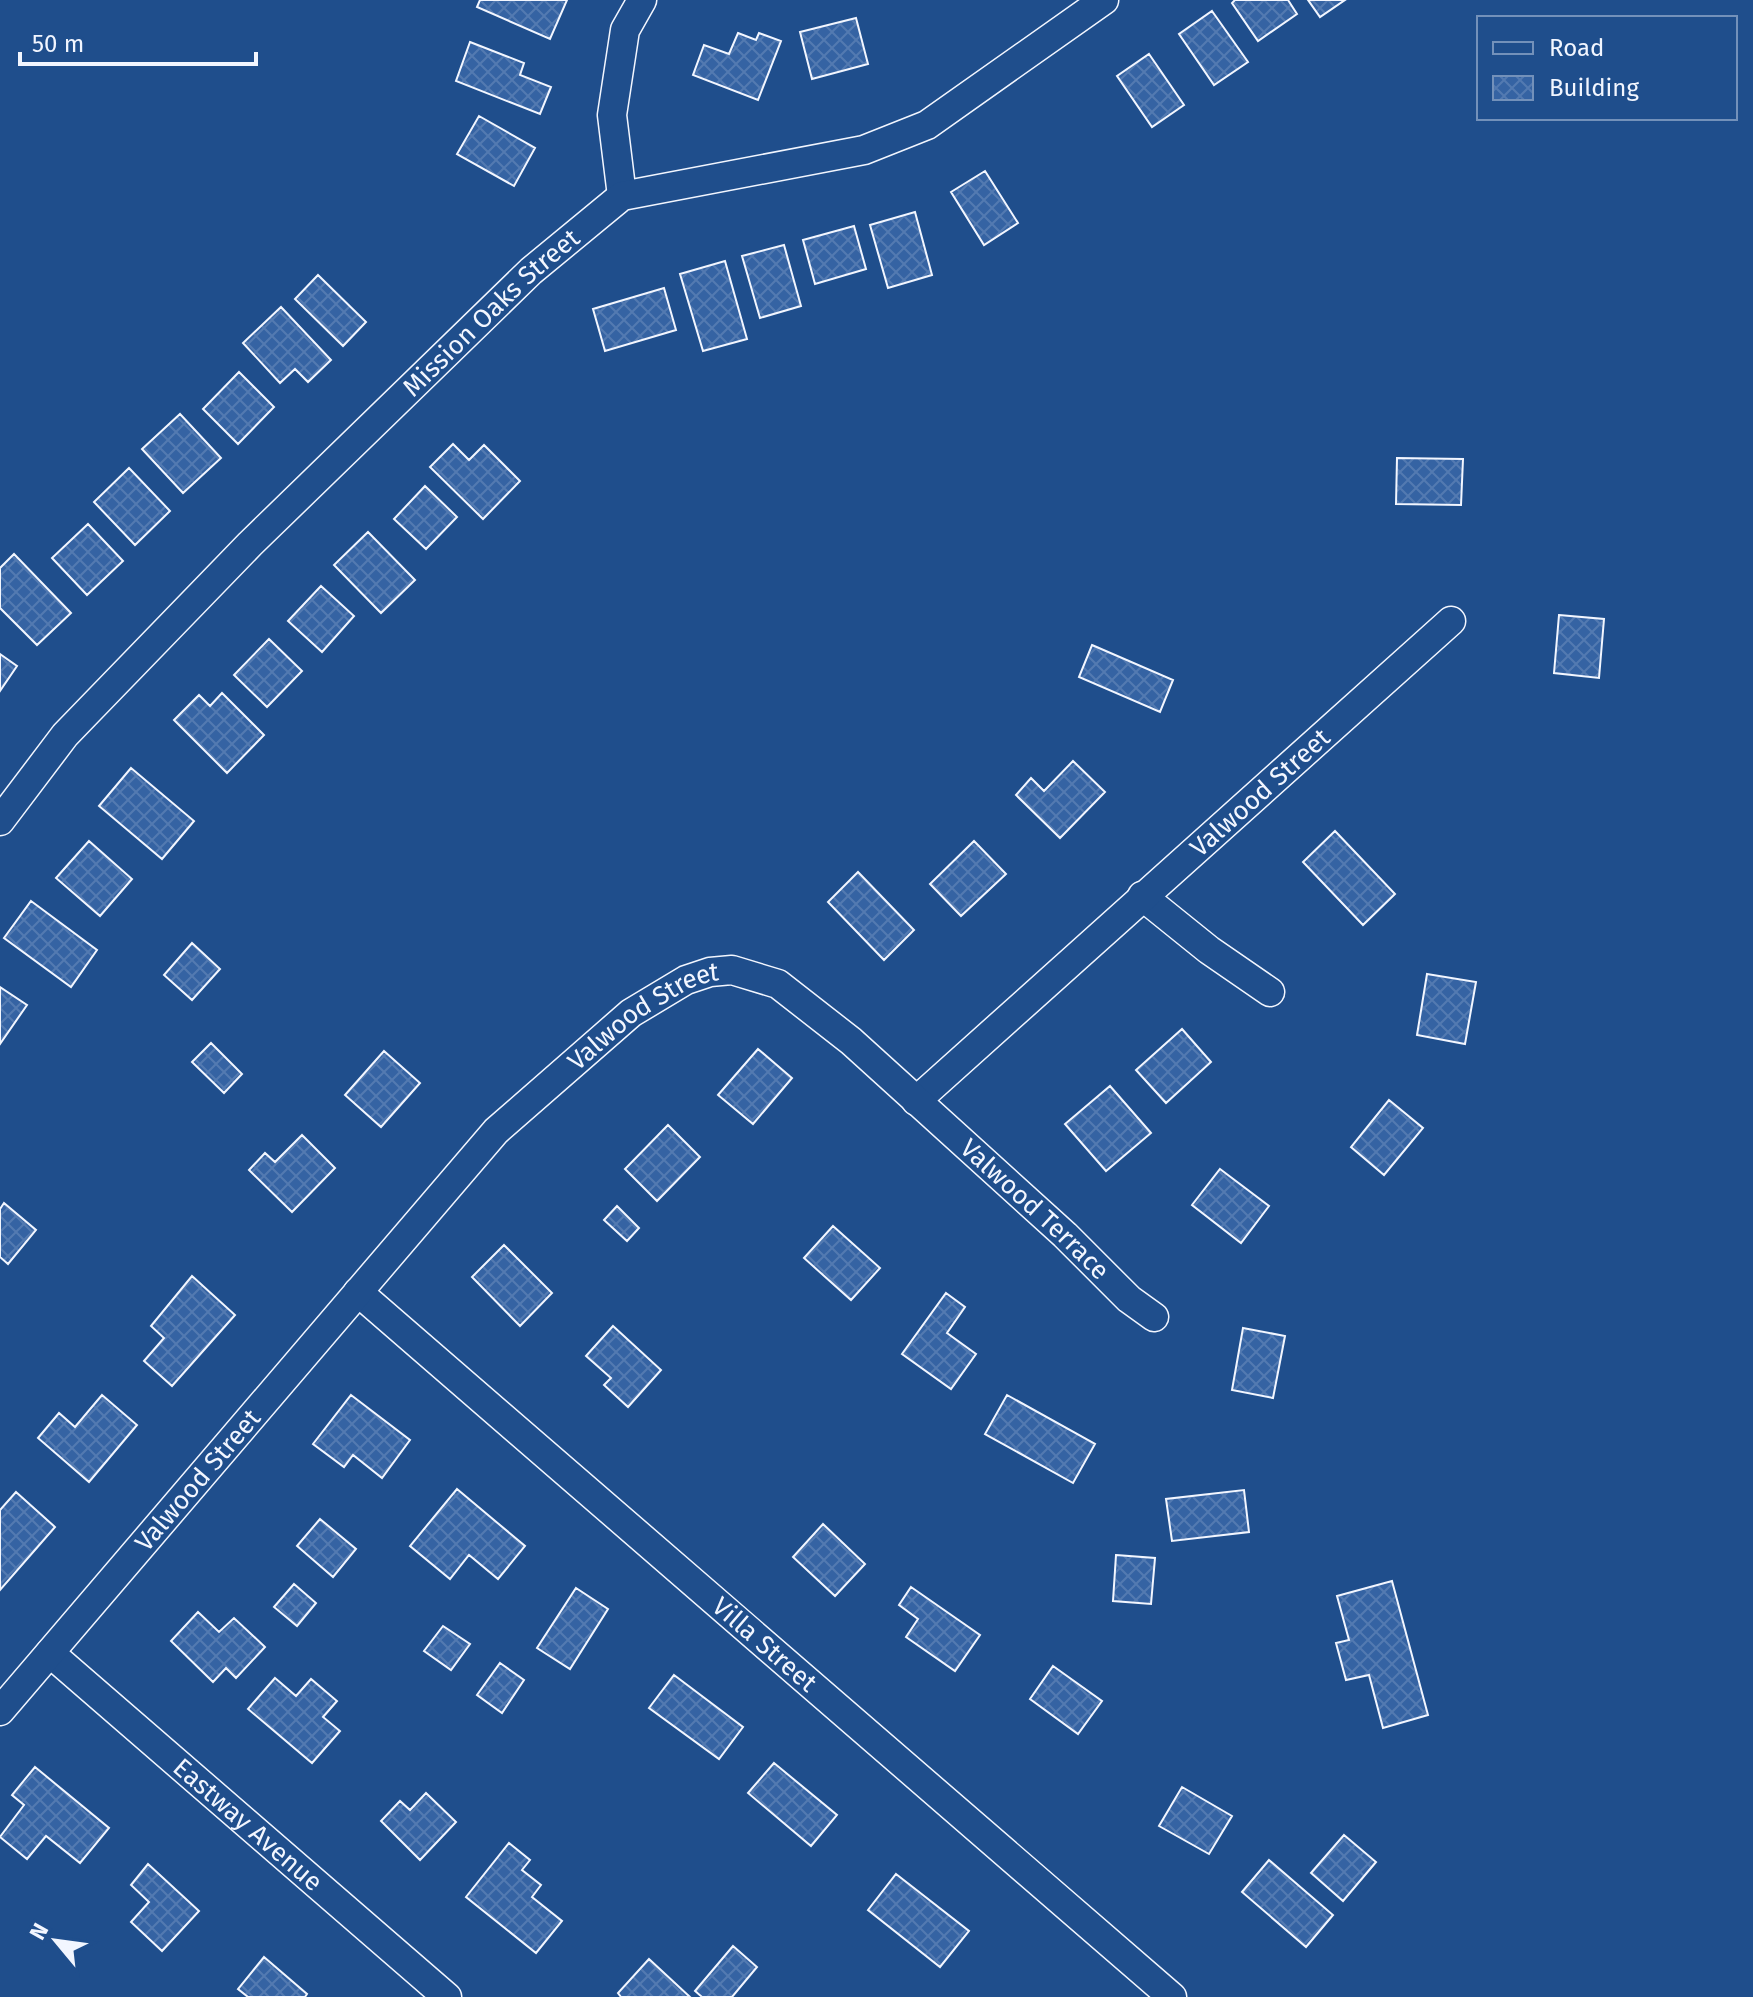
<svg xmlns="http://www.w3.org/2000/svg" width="1753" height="1997" font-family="'Fira Sans',sans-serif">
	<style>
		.building { fill: url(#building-cross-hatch); stroke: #f2f6ff; stroke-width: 2 }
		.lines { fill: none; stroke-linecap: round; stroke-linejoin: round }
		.street-casing { stroke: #f2f6ff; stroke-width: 31 }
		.street { stroke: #1f4e8c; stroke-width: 28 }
		.labels { text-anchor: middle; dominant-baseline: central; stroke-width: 6; stroke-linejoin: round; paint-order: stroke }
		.street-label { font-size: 26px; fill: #f2f6ff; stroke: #1f4e8c }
	</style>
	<defs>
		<pattern id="building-cross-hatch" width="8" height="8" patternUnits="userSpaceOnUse" patternTransform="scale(2)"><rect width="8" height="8" fill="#3563a3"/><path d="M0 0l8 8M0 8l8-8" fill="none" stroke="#537ab1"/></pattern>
	</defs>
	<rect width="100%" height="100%" fill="#1f4e8c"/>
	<path class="building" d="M 480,0 L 567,0 L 550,39 L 477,7 Z
		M 1235,0 L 1288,0 L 1297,14 L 1258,41 L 1232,3 Z
		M 1308,0 L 1345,0 L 1320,17 Z
		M 1212,11 L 1248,62 L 1214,85 L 1179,34 Z
		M 856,18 L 868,64 L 812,79 L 800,32 Z
		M 738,33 L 756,40 L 759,33 L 781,41 L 758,100 L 693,75 L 704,45 L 729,54 Z
		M 470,42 L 524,63 L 520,75 L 551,87 L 540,114 L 456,81 Z
		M 1149,54 L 1184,105 L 1152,127 L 1117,76 Z
		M 479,116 L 535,148 L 514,186 L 457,154 Z
		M 985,171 L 1018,223 L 984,245 L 951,192 Z
		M 915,212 L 932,275 L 888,288 L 870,225 Z
		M 854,226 L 866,269 L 815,284 L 803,240 Z
		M 784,245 L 801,306 L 760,318 L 742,256 Z
		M 725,261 L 747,339 L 703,351 L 680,274 Z
		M 318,275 L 366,322 L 343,346 L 295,299 Z
		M 664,288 L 676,330 L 605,351 L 593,309 Z
		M 281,307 L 331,360 L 308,382 L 295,369 L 280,383 L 243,343 Z
		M 239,372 L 274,407 L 238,444 L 203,409 Z
		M 180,414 L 221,458 L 183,493 L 142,449 Z
		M 453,444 L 469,460 L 484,445 L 520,481 L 483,519 L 430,467 Z
		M 1397,458 L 1463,459 L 1461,505 L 1396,504 Z
		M 129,468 L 170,511 L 135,545 L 94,502 Z
		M 425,486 L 457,517 L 426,549 L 394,519 Z
		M 88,524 L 123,561 L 87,595 L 52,558 Z
		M 368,532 L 415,580 L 381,613 L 334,565 Z
		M 14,554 L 71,613 L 37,645 L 0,608 L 0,568 Z
		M 321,586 L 354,616 L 322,652 L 288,621 Z
		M 1559,615 L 1604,619 L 1599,678 L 1554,673 Z
		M 269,639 L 302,671 L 267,707 L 234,675 Z
		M 1092,645 L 1173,680 L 1160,712 L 1079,677 Z
		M 0,654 L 17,666 L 0,691 Z
		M 222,693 L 264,735 L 227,773 L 174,720 L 199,695 L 210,706 Z
		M 1073,761 L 1105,792 L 1060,838 L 1016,795 L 1031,778 L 1044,791 Z
		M 131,768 L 194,821 L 162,859 L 99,806 Z
		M 1335,831 L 1395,894 L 1363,925 L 1303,862 Z
		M 89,841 L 132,879 L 100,916 L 56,878 Z
		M 974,841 L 1006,874 L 961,916 L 930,884 Z
		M 858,872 L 914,930 L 884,960 L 828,902 Z
		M 31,901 L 97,950 L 71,987 L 4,938 Z
		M 192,943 L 220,969 L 192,1000 L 164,975 Z
		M 1427,974 L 1476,982 L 1465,1044 L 1417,1035 Z
		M 0,987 L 27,1005 L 0,1044 Z
		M 1182,1029 L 1211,1062 L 1166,1103 L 1136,1070 Z
		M 211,1043 L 242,1074 L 224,1093 L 192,1062 Z
		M 758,1049 L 792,1078 L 753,1124 L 718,1095 Z
		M 384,1051 L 420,1083 L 381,1127 L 345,1095 Z
		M 1110,1086 L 1151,1133 L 1106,1171 L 1065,1124 Z
		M 1389,1100 L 1423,1128 L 1384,1175 L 1351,1147 Z
		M 668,1125 L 700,1157 L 657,1201 L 625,1169 Z
		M 302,1135 L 335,1168 L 292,1212 L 249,1170 L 265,1153 L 275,1162 Z
		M 1220,1169 L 1269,1206 L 1241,1243 L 1192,1205 Z
		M 4,1203 L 36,1230 L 8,1264 L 0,1257 L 0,1209 Z
		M 617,1206 L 639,1228 L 627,1241 L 604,1220 Z
		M 833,1226 L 880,1268 L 851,1300 L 804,1258 Z
		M 504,1245 L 552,1293 L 520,1326 L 472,1277 Z
		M 192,1276 L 235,1315 L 172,1386 L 144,1361 L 164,1338 L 151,1326 Z
		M 946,1293 L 965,1307 L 947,1333 L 976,1354 L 951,1389 L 902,1354 Z
		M 613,1326 L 661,1370 L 628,1407 L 604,1385 L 611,1378 L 586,1356 Z
		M 1243,1328 L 1285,1336 L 1273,1398 L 1232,1390 Z
		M 102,1395 L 137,1425 L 89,1482 L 38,1438 L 59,1413 L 75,1427 Z
		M 351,1395 L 410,1440 L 382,1478 L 353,1455 L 344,1467 L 313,1444 Z
		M 1007,1395 L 1095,1444 L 1073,1483 L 985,1434 Z
		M 457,1489 L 525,1546 L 498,1579 L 469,1555 L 450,1579 L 410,1546 Z
		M 1244,1490 L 1249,1532 L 1172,1541 L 1166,1499 Z
		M 16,1492 L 55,1527 L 0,1590 L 0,1510 Z
		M 320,1519 L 356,1549 L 333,1577 L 297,1546 Z
		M 823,1524 L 865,1564 L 835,1596 L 793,1557 Z
		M 1116,1555 L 1155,1558 L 1151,1604 L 1113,1601 Z
		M 1392,1581 L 1428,1715 L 1383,1728 L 1369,1675 L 1346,1680 L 1336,1643 L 1349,1640 L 1337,1596 Z
		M 294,1584 L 316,1603 L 297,1626 L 274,1607 Z
		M 911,1587 L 980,1635 L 955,1671 L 906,1637 L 918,1619 L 899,1605 Z
		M 576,1588 L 608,1609 L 570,1669 L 537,1648 Z
		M 198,1612 L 219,1632 L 234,1618 L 265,1647 L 236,1678 L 226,1668 L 213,1682 L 171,1641 Z
		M 443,1626 L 470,1644 L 451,1670 L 424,1651 Z
		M 500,1663 L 524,1680 L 502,1713 L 477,1695 Z
		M 1053,1666 L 1102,1701 L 1078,1734 L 1030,1699 Z
		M 674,1675 L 743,1727 L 719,1759 L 649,1708 Z
		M 275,1678 L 296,1696 L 311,1679 L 337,1701 L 323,1717 L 340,1731 L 312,1763 L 248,1709 Z
		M 774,1763 L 837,1815 L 811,1846 L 748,1793 Z
		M 35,1767 L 109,1828 L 80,1863 L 46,1836 L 27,1859 L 0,1837 L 24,1805 L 12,1795 Z
		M 1182,1787 L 1232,1816 L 1209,1854 L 1159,1826 Z
		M 426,1793 L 456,1822 L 420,1860 L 381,1821 L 400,1801 L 410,1810 Z
		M 1344,1835 L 1376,1862 L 1343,1901 L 1311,1873 Z
		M 509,1843 L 530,1860 L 522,1870 L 541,1885 L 532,1897 L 562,1921 L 536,1953 L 466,1897 Z
		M 1269,1860 L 1333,1915 L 1306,1947 L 1242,1892 Z
		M 148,1864 L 199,1911 L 162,1951 L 131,1922 L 149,1902 L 131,1885 Z
		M 896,1874 L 969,1931 L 940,1967 L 868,1910 Z
		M 733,1946 L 757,1967 L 732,1997 L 702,1997 L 695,1991 Z
		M 264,1957 L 307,1994 L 305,1997 L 248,1997 L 238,1989 Z
		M 649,1959 L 690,1997 L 621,1997 L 618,1993 Z"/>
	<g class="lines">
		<defs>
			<g id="street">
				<path d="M 622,196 L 612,115 L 625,30 L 642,0"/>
				<path id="s1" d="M 0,821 L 65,735 L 250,544 L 531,271 L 622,196 L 864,150 L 927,125 L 1104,0"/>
				<path d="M 1142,896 L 1209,950 L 1270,992"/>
				<path id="s2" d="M 916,1101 L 1451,621"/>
				<path id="s3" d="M 358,1292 L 1172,1997"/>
				<path id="s4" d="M 50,1653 L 447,1997"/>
				<path id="s5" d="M 0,1711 L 496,1131 L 631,1013 L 686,980 L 710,972 L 732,970 L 778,984 L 851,1041 L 1065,1235 L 1129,1299 L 1154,1317"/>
			</g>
		</defs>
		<use href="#street" class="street-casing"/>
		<use href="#street" class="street"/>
	</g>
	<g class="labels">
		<g class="street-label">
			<text stroke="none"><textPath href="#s1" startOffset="708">Mission Oaks Street</textPath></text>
			<text stroke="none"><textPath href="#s2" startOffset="462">Valwood Street</textPath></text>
			<text stroke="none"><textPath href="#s5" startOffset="952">Valwood Street</textPath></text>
			<text stroke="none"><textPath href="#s5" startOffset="1444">Valwood Terrace</textPath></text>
			<text stroke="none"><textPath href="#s5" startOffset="304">Valwood Street</textPath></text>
			<text stroke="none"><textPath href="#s3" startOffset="538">Villa Street</textPath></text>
			<text stroke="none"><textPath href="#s4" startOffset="262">Eastway Avenue</textPath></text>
		</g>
	</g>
	<rect x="1477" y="16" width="260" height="104" fill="#1f4e8c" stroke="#7391ba" stroke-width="2"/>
	<rect x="1493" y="42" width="40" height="12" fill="#1f4e8c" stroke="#7391ba" stroke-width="2"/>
	<text x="1549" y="56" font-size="24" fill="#f2f6ff">Road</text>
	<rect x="1493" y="76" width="40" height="24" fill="url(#building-cross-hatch)" stroke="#7391ba" stroke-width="2"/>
	<text x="1549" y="96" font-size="24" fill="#f2f6ff">Building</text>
	<g transform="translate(56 1941) rotate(299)" stroke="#1f4e8c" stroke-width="6" paint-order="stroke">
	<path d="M0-6L14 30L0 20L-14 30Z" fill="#f2f6ff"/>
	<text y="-12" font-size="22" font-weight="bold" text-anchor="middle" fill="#f2f6ff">N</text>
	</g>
	<path d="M20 52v12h236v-12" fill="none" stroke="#f2f6ff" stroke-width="4"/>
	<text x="32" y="52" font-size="24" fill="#f2f6ff" stroke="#1f4e8c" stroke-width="6" paint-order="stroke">50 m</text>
</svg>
